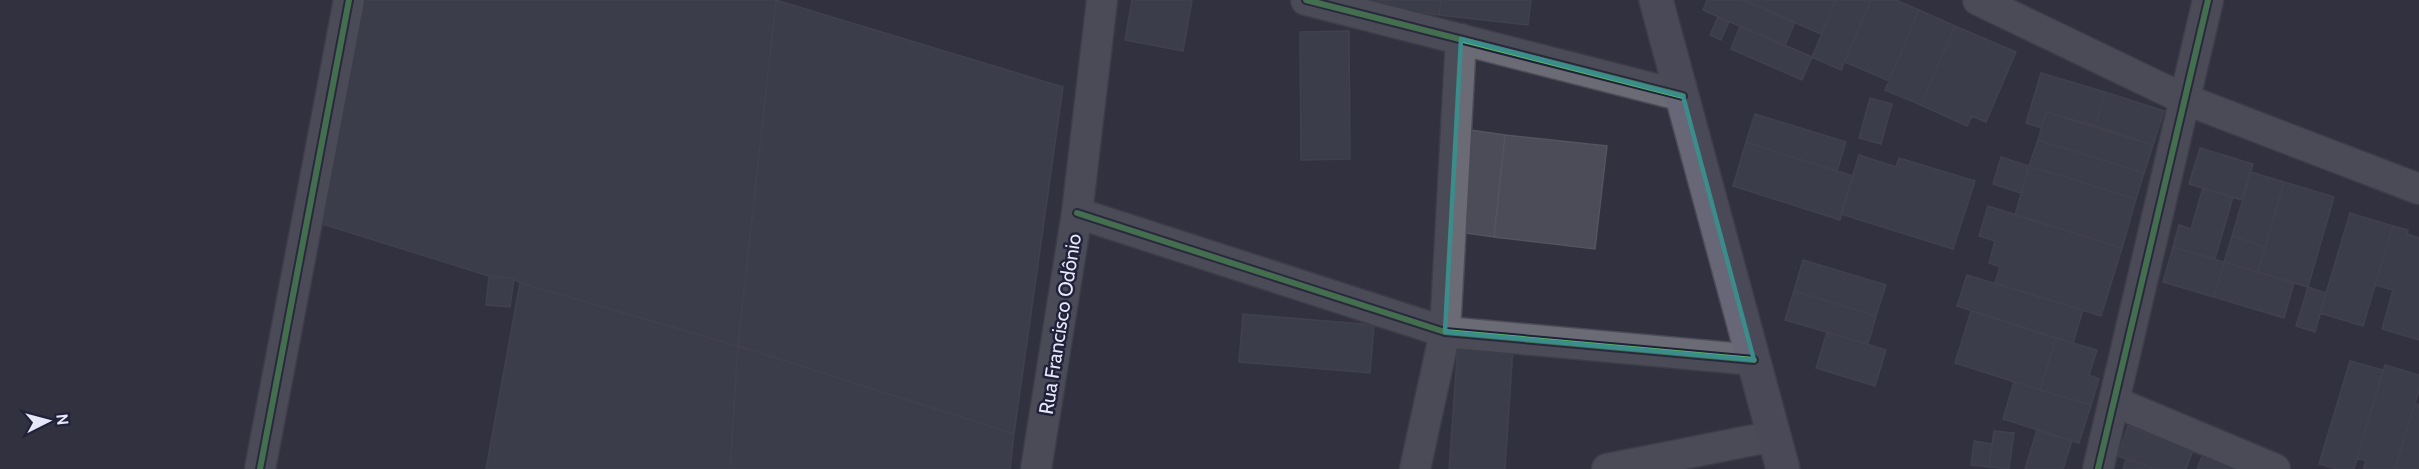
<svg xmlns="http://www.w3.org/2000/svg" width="2419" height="469" font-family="Cabin,sans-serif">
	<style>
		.building { fill: #4b4c58; stroke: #54545f; stroke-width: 1.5 }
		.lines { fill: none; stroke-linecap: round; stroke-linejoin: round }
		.street-casing { stroke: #4c4c58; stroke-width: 33 }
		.highway-casing { stroke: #4c4c58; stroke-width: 36 }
		.street { stroke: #6b6b76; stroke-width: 30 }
		.highway { stroke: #676777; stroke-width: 33 }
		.cycleway-casing { stroke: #21213a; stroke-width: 10 }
		.cycleway { stroke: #5cba63; stroke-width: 6 }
		.marked { fill: none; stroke: #3a8d8a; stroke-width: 4.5; stroke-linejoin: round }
		.labels { text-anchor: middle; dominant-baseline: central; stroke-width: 5; stroke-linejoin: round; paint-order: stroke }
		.street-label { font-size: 20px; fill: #e6e8f9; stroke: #21213a }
	</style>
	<rect width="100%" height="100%" fill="#31313f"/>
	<path class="building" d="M 357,0 L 776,0 L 738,346 L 520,283 L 514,279 L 489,276 L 316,222 Z
		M 776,0 L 1063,87 L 1014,434 L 738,346 Z
		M 1132,0 L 1192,0 L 1183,51 L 1125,40 Z
		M 1376,0 L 1441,0 L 1439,15 L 1375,7 Z
		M 1441,0 L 1531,0 L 1528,25 L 1439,15 Z
		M 1707,0 L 1743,0 L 1795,22 L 1785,46 L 1703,10 Z
		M 1743,0 L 1836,0 L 1821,34 Z
		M 1836,0 L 1871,0 L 1841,70 L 1812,57 Z
		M 1871,0 L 1896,0 L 1919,10 L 1889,81 L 1845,62 Z
		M 1919,10 L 1955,26 L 1921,105 L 1885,90 Z
		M 1718,17 L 1729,22 L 1721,40 L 1710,35 Z
		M 1740,26 L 1812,57 L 1802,80 L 1731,49 Z
		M 1955,26 L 2016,52 L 1986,122 L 1972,116 L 1967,126 L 1921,105 Z
		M 1349,31 L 1350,159 L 1301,160 L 1300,32 Z
		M 2041,73 L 2105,92 L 2095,126 L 2046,112 L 2041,128 L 2026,123 Z
		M 2105,92 L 2164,111 L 2153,145 L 2095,126 Z
		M 1870,98 L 1892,104 L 1881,144 L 1859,138 Z
		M 2046,112 L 2153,145 L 2144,173 L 2038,140 Z
		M 1755,114 L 1846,142 L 1837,171 L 1746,142 Z
		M 1470,130 L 1505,135 L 1494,237 L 1459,232 Z
		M 1505,135 L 1607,146 L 1595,249 L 1494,237 Z
		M 2038,140 L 2144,173 L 2136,199 L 2029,166 Z
		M 1746,142 L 1853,176 L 1840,220 L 1733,186 Z
		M 2200,148 L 2253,164 L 2242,200 L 2189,184 Z
		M 1859,155 L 1896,167 L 1899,158 L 1975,181 L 1953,249 L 1841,214 Z
		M 2001,157 L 2029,166 L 2021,193 L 1993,184 Z
		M 2029,166 L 2136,199 L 2122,248 L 2015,215 Z
		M 2251,172 L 2284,182 L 2265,247 L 2232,236 Z
		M 2284,182 L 2334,197 L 2308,287 L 2258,272 Z
		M 2203,188 L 2233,197 L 2215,259 L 2173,247 L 2179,225 L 2191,229 Z
		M 1988,206 L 2122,248 L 2101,316 L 1995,283 L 2000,267 L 1989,263 L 1995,241 L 1979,236 Z
		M 2350,213 L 2393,226 L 2363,326 L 2320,313 Z
		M 2393,226 L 2408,230 L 2407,234 L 2419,238 L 2419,340 L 2382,329 L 2393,290 L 2375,285 Z
		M 2232,236 L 2265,247 L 2258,272 L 2224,262 Z
		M 2173,247 L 2224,262 L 2214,297 L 2163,282 Z
		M 1803,260 L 1886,285 L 1876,316 L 1794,291 Z
		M 2224,262 L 2294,283 L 2284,318 L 2214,297 Z
		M 1967,275 L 2083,310 L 2073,343 L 1957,306 Z
		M 489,276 L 514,279 L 510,307 L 486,305 Z
		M 520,283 L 738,346 L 730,469 L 486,469 Z
		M 2308,287 L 2326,293 L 2315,332 L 2296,326 Z
		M 1794,291 L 1876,316 L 1868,344 L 1785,320 Z
		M 1971,311 L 2056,338 L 2040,390 L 1955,363 Z
		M 1243,314 L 1374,325 L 1370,373 L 1239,362 Z
		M 1827,332 L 1886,350 L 1875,386 L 1816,368 Z
		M 2056,338 L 2097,350 L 2089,375 L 2099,379 L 2091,405 L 2040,390 Z
		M 1458,344 L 1513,348 L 1505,469 L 1449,469 Z
		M 738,346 L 1014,434 L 1010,469 L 730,469 Z
		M 2350,361 L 2383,370 L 2354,469 L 2337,469 L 2319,464 Z
		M 2385,365 L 2419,375 L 2419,390 L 2395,469 L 2363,469 L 2366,461 L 2357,458 Z
		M 2014,382 L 2091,405 L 2079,443 L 2003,419 Z
		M 2415,403 L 2419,405 L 2419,469 L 2395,469 Z
		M 2128,426 L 2193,450 L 2186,469 L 2156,469 L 2118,456 Z
		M 2037,430 L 2072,441 L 2063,469 L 2025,469 Z
		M 1994,431 L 2014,433 L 2009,469 L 1989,467 Z
		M 1974,441 L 1992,444 L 1989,467 L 1971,465 Z
		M 2203,454 L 2232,464 L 2230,469 L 2197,469 Z
		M 2126,459 L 2156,469 L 2123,469 Z"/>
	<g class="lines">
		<defs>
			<path id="street" d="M 1306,0 L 1683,96
				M 1978,0 L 2184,99 L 2419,189
				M 1077,213 L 1445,332 L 1754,360
				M 2115,402 L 2275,469
				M 260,469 L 349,0
				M 1036,469 L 1077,213 L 1102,0
				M 1415,469 L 1445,332 L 1461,39
				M 1607,469 L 1774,436
				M 2098,469 L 2208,0"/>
			<path id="highway" d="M 1656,0 L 1783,469"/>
		</defs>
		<use href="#street" class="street-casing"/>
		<use href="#highway" class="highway-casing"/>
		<use href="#street" class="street"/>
		<use href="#highway" class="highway"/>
		<defs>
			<path id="cycleway" d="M 1306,0 L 1683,96
				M 1077,213 L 1445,332 L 1754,360
				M 260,469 L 349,0
				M 2098,469 L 2208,0"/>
		</defs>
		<use href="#cycleway" class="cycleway-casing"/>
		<use href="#cycleway" class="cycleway"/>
	</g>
	<path d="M0 0H2419V469H0ZM 1461,39 L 1683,96 L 1754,360 L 1445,332 Z" fill="#31313f" fill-opacity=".55" fill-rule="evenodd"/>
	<path class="marked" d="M 1461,39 L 1683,96 L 1754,360 L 1445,332 Z"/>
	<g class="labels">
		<g class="street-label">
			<text transform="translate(1060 324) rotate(-81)">Rua Francisco Odônio</text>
		</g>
	</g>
	<g transform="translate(48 421) rotate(84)" stroke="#21213a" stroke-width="4.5" paint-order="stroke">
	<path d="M0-4.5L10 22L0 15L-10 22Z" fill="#e6e8f9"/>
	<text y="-9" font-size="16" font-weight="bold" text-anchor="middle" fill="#e6e8f9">N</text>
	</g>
</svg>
